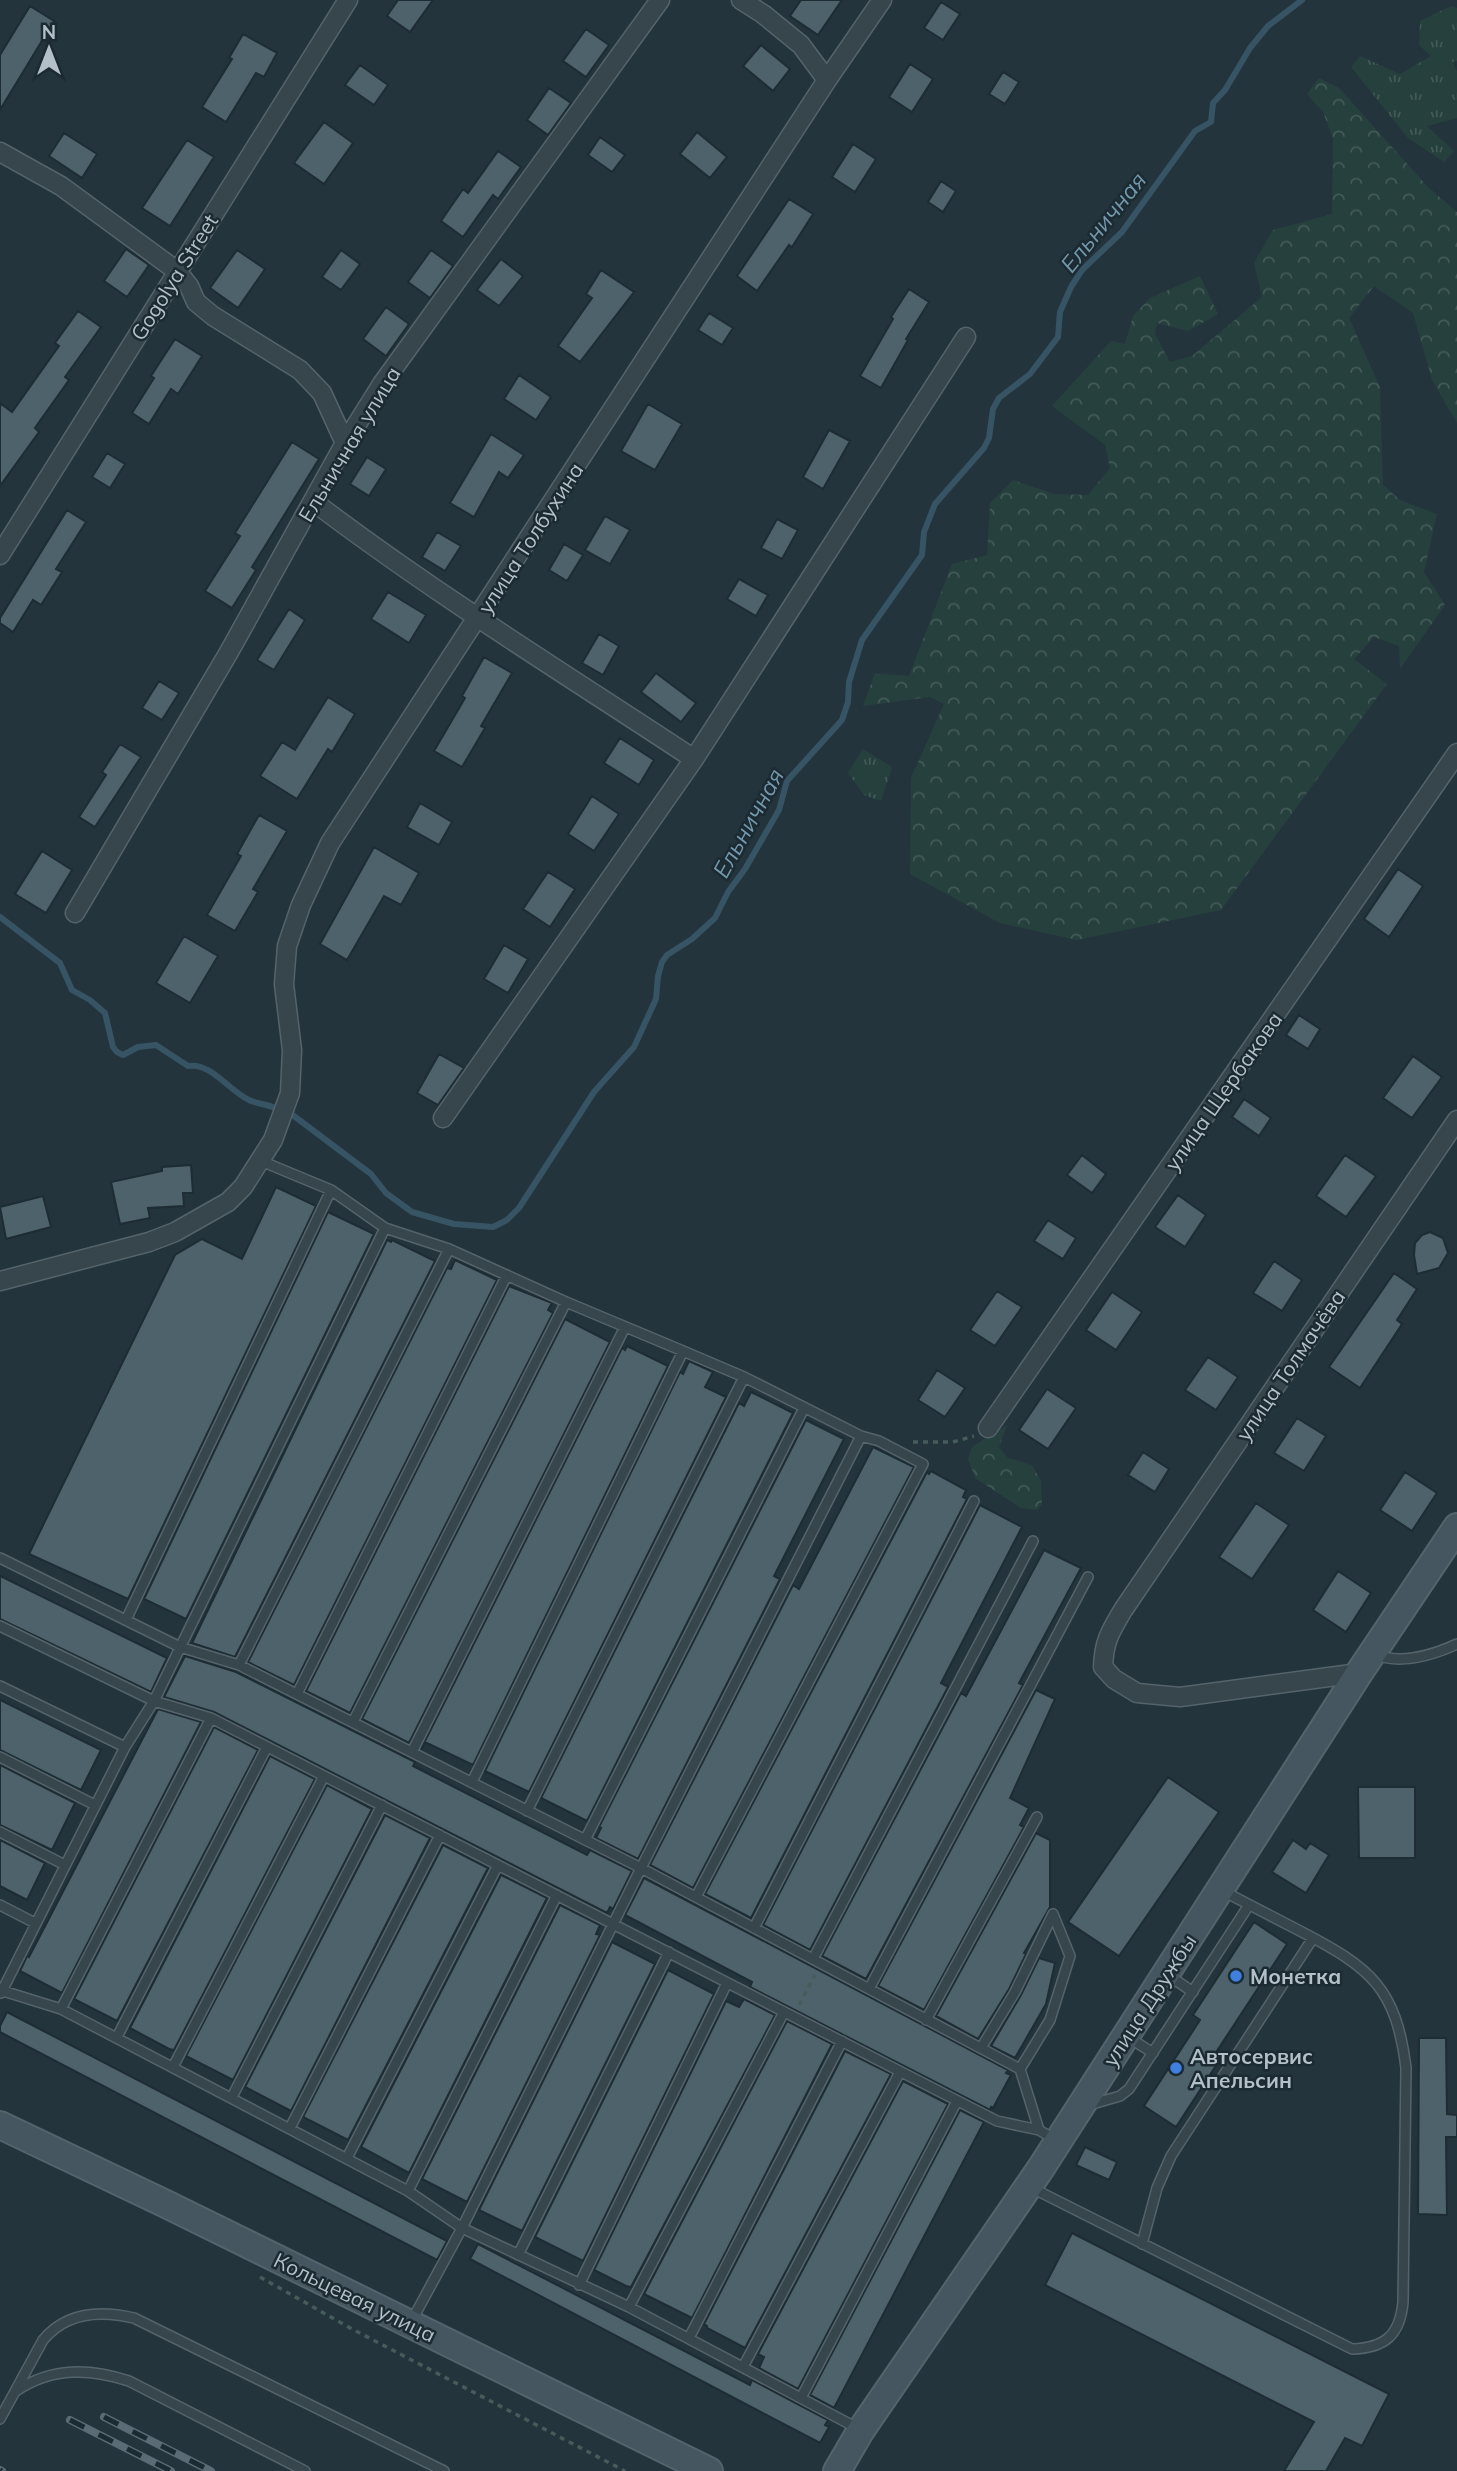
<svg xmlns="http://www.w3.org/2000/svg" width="1457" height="2471" font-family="Mulish,sans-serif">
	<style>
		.grass { fill: url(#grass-tufts) }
		.forest { fill: url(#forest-crowns) }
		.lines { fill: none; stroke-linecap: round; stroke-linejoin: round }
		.stream { stroke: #375464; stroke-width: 6 }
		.building { fill: #4e626b; stroke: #1e2c34; stroke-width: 2 }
		.lane-casing { stroke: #55636b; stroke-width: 12 }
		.street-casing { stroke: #55636b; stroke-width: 21 }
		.secondary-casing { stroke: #55636b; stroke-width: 30 }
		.path { stroke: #455c5a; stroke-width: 3.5; stroke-dasharray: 5 5; stroke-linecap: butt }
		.lane { stroke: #37454d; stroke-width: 9 }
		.street { stroke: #37454d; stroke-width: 18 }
		.secondary { stroke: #455660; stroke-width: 26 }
		.rail-casing { stroke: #596b74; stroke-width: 8 }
		.rail { stroke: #1c2a32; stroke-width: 5; stroke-dasharray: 16; stroke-linecap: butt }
		.shop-dot { fill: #3f7fe0; stroke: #1c2a32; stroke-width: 2.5 }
		.labels { text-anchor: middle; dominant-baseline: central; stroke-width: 5; stroke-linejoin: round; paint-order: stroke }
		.street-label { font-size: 21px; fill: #b3c0c9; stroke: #1c2a32 }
		.poi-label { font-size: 21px; font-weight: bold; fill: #b3c0c9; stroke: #1c2a32; text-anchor: start }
		.water-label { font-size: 23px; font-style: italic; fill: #7398ac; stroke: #1c2a32 }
	</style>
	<defs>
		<pattern id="grass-tufts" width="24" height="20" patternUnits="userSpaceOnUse" patternTransform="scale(1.75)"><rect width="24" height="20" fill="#26403d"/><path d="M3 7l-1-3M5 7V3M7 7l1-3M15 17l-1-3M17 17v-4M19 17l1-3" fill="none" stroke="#435a58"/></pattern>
		<pattern id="forest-crowns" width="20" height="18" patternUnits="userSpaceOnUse" patternTransform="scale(1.75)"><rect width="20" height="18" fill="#26403d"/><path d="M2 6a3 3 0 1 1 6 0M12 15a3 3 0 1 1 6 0" fill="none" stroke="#435a58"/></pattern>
	</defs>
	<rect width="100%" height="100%" fill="#23343d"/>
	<path class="grass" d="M 1451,6 L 1457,8 L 1457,61 L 1452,62 L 1457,71 L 1457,118 L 1427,126 L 1454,151 L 1444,162 L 1408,138 L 1351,67 L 1360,56 L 1400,74 L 1431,56 L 1419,45 L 1420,21 Z
		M 863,749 L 892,767 L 881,801 L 864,795 L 848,773 Z"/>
	<path class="forest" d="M 1319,78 L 1339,88 L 1428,187 L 1457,212 L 1457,423 L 1432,380 L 1413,313 L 1374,286 L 1349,318 L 1380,387 L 1383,485 L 1400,500 L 1437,514 L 1424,572 L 1445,605 L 1400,669 L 1399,646 L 1374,637 L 1354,659 L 1387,684 L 1221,910 L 1077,940 L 1000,923 L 910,874 L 911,778 L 944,704 L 930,697 L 863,706 L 875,673 L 909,676 L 952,564 L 987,555 L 990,503 L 1013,480 L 1054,494 L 1088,495 L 1110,468 L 1105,445 L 1052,406 L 1111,341 L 1125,344 L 1133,316 L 1150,298 L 1200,276 L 1218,314 L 1188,331 L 1157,323 L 1155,334 L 1170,362 L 1192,356 L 1262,297 L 1254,263 L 1273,230 L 1332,214 L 1333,139 L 1323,112 L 1307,94 Z
		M 1007,1425 L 999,1447 L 1008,1458 L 1032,1465 L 1041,1481 L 1042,1504 L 1037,1510 L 1021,1508 L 975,1478 L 968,1459 L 972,1447 Z"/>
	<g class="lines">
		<path class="stream" d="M 0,917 L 60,963 L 72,990 L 90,1000 L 105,1013 L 113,1047 L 117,1052 L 123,1055 L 138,1047 L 156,1045 L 188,1066 C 211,1062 229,1091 249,1100 C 257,1104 267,1104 275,1108
			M 294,1116 L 371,1174 L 386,1193 L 412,1212 L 454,1224 L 493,1227 L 507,1220 L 519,1208 L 594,1092 L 634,1047 L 656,999 L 658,976 L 662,962 L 667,955 L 692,939 L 715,918 L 728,892 L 745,869 L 779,810 L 787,781 L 842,720 L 848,702 L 849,682 L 862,640 L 922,555 L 924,532 L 935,504 L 984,448 L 989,438 L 993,409 L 999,398 L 1030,374 L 1058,337 L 1060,312 L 1071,287 L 1082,270 L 1122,232 L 1195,131 L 1211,122 L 1213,103 L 1225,90 L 1250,48 L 1268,26 L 1302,0"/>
	</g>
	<path class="building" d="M 398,0 L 433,0 L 410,32 L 387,16 Z
		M 801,0 L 842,0 L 818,35 L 790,16 Z
		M 941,2 L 960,14 L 943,40 L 924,28 Z
		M 30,6 L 54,21 L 0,110 L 0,55 Z
		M 586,29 L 609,45 L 586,77 L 563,61 Z
		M 243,34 L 277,53 L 264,77 L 256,73 L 226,122 L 202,107 L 232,59 L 229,58 Z
		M 761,45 L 790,69 L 773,91 L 743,66 Z
		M 910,64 L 933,79 L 912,112 L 889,97 Z
		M 360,65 L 388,85 L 374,105 L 345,85 Z
		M 1003,72 L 1019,82 L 1005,104 L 989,94 Z
		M 549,88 L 571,103 L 548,135 L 527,120 Z
		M 324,122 L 353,143 L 324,184 L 294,163 Z
		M 697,132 L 727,157 L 710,178 L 680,154 Z
		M 64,133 L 97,154 L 82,178 L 49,156 Z
		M 600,137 L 625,155 L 612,172 L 588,155 Z
		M 187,140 L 214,157 L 170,226 L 142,208 Z
		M 853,144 L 876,159 L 855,192 L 832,177 Z
		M 498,151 L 521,167 L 498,199 L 493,195 L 463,237 L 441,221 L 463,189 L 468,193 Z
		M 941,181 L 956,191 L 943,212 L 928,202 Z
		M 789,199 L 813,214 L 792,247 L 789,245 L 757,291 L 737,276 Z
		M 126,249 L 149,265 L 127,297 L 104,281 Z
		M 237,250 L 265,269 L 238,308 L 210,288 Z
		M 341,250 L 360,264 L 341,290 L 322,277 Z
		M 431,250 L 453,266 L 430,298 L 408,282 Z
		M 501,259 L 523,276 L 499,306 L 477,290 Z
		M 601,270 L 634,292 L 580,362 L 558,346 L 592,298 L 586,294 Z
		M 909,289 L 929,302 L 906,339 L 908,340 L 881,388 L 860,376 L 893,319 L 891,317 Z
		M 386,307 L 409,324 L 386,356 L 363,339 Z
		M 78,311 L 101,327 L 65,377 L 69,380 L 35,428 L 39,432 L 0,486 L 0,403 L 12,412 L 59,346 L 55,343 Z
		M 709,313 L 733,328 L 722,345 L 698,330 Z
		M 175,339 L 202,356 L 178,394 L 171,389 L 149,424 L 132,413 L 154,378 L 151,376 Z
		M 519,375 L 551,397 L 536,420 L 504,399 Z
		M 648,404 L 682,424 L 655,470 L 621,451 Z
		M 829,430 L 850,441 L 823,489 L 803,477 Z
		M 491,434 L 524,455 L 508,478 L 499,472 L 474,517 L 450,503 Z
		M 292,442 L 319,459 L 252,567 L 256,570 L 232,608 L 205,591 L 240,536 L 235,533 Z
		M 107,453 L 125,464 L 110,488 L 92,477 Z
		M 367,457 L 386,469 L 369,496 L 350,484 Z
		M 67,510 L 86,522 L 56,569 L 62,572 L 41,605 L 33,600 L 13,632 L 0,623 L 0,618 Z
		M 605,516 L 630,530 L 610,564 L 585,550 Z
		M 777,519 L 798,530 L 782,559 L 761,548 Z
		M 437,532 L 461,546 L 445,571 L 422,557 Z
		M 564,544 L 583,555 L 567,581 L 549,570 Z
		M 739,579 L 768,595 L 756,616 L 727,599 Z
		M 388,592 L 426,615 L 409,643 L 371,619 Z
		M 289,609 L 305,620 L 274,670 L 257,660 Z
		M 599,634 L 619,646 L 603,675 L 582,663 Z
		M 484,657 L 512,673 L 481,726 L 485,728 L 462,767 L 434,751 L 465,698 L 462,696 Z
		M 656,673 L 696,703 L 681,722 L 641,692 Z
		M 159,681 L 179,693 L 162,720 L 142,708 Z
		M 328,697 L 355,714 L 332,752 L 328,749 L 297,799 L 260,776 L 282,742 L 295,750 Z
		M 620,738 L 654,760 L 639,785 L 604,763 Z
		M 120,744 L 141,757 L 95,827 L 79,817 L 106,775 L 102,772 Z
		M 592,796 L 619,814 L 594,851 L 568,834 Z
		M 420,803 L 452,822 L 439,845 L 407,827 Z
		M 259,815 L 287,831 L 253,889 L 258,892 L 235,931 L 207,915 L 241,856 L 237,854 Z
		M 374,847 L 419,873 L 401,905 L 384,896 L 347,960 L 320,944 Z
		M 42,851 L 72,870 L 46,913 L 15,894 Z
		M 1398,869 L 1423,886 L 1389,937 L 1364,919 Z
		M 548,872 L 575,889 L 550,927 L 523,909 Z
		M 184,936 L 218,956 L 190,1003 L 156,983 Z
		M 504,945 L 528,959 L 508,993 L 484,979 Z
		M 1299,1015 L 1320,1029 L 1308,1049 L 1286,1035 Z
		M 439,1054 L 464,1068 L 438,1105 L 417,1093 Z
		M 1413,1056 L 1442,1077 L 1412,1118 L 1383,1098 Z
		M 1244,1099 L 1271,1118 L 1259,1136 L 1232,1117 Z
		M 1082,1155 L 1106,1174 L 1092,1193 L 1067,1175 Z
		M 1345,1155 L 1376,1176 L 1346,1217 L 1316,1196 Z
		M 191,1165 L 193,1193 L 183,1193 L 184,1206 L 148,1208 L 150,1218 L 120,1224 L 111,1182 L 162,1171 L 162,1167 Z
		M 276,1187 L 316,1206 L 128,1599 L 29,1554 L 175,1255 L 202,1239 L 242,1259 Z
		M 1178,1195 L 1206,1215 L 1185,1247 L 1155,1227 Z
		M 43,1196 L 51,1227 L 6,1239 L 0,1207 Z
		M 328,1212 L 374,1234 L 186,1619 L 144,1599 Z
		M 1048,1220 L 1076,1238 L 1063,1259 L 1034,1241 Z
		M 1430,1232 L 1443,1238 L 1448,1253 L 1439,1268 L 1417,1274 L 1414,1255 L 1415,1243 L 1422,1235 Z
		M 387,1240 L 391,1242 L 392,1240 L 435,1261 L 235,1657 L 192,1643 Z
		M 455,1260 L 497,1280 L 294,1685 L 248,1662 L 447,1268 L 451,1269 Z
		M 1274,1261 L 1302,1280 L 1282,1311 L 1253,1293 Z
		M 1394,1273 L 1417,1289 L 1397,1320 L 1402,1324 L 1360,1388 L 1329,1367 Z
		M 509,1286 L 552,1303 L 548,1310 L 553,1313 L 350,1713 L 306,1691 Z
		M 997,1291 L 1022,1307 L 995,1346 L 970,1330 Z
		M 1112,1292 L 1142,1312 L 1116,1350 L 1086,1330 Z
		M 565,1319 L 610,1342 L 409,1743 L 362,1719 Z
		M 627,1346 L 668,1366 L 473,1765 L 425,1742 L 421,1749 L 622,1348 L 625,1350 Z
		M 1208,1357 L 1238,1377 L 1216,1410 L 1185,1390 Z
		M 689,1361 L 713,1372 L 705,1387 L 726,1397 L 529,1792 L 485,1771 L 680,1372 L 683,1374 Z
		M 937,1370 L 965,1388 L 945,1417 L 918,1400 Z
		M 1047,1389 L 1076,1408 L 1048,1449 L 1019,1430 Z
		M 751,1392 L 793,1413 L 587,1821 L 541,1798 L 739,1403 L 744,1406 Z
		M 1297,1418 L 1326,1436 L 1304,1471 L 1274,1453 Z
		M 806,1420 L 844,1439 L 774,1576 L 780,1579 L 638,1859 L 596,1838 L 601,1828 L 599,1827 Z
		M 873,1447 L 914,1467 L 693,1888 L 650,1865 L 793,1585 L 799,1589 Z
		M 1143,1452 L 1169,1469 L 1155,1492 L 1128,1475 Z
		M 931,1471 L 966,1490 L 963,1497 L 967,1499 L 751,1918 L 705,1894 L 927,1472 L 929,1474 Z
		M 1405,1472 L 1437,1493 L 1412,1531 L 1380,1510 Z
		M 1256,1503 L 1289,1525 L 1252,1579 L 1219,1557 Z
		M 980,1505 L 1022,1527 L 941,1683 L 948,1687 L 810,1950 L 763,1925 Z
		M 1044,1550 L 1081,1568 L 1019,1683 L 1023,1685 L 866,1979 L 822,1956 L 961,1693 L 966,1696 Z
		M 1338,1571 L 1371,1593 L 1346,1632 L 1313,1610 Z
		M 0,1576 L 167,1658 L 151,1692 L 0,1619 Z
		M 185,1656 L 236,1672 L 415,1762 L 413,1766 L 587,1855 L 590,1850 L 632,1871 L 613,1909 L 610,1907 L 607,1913 L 214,1712 L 164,1697 Z
		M 1036,1690 L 1055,1699 L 1010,1798 L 1029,1808 L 1020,1825 L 1024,1827 L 924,2010 L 878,1986 Z
		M 0,1700 L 101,1750 L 81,1790 L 0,1750 Z
		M 158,1709 L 201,1722 L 62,1993 L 20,1971 L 27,1956 L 29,1957 Z
		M 214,1727 L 258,1750 L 117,2021 L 74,1999 Z
		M 270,1756 L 315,1779 L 174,2050 L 169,2049 L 130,2028 Z
		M 0,1765 L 75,1803 L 52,1850 L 0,1825 Z
		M 1168,1777 L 1219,1812 L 1119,1956 L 1068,1922 Z
		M 327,1785 L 372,1809 L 233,2080 L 186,2056 Z
		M 1358,1787 L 1415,1787 L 1415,1858 L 1359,1858 Z
		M 385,1815 L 430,1838 L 291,2111 L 245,2087 Z
		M 1036,1833 L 1050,1840 L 1050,1907 L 1024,1953 L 1026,1954 L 1009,1989 L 978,2039 L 936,2016 Z
		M 0,1840 L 45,1863 L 27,1900 L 0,1886 Z
		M 1293,1840 L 1306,1849 L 1310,1843 L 1329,1855 L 1306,1893 L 1272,1872 Z
		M 443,1845 L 488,1868 L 348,2140 L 303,2117 Z
		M 501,1875 L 547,1898 L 409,2173 L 361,2147 Z
		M 644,1878 L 1008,2070 L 1006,2073 L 1011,2075 L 993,2108 L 991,2107 L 990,2110 L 750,1987 L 752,1982 L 625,1915 Z
		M 560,1905 L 600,1925 L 596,1934 L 600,1935 L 467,2202 L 422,2179 Z
		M 1254,1922 L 1287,1944 L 1213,2057 L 1219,2061 L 1176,2127 L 1144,2106 L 1200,2020 L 1193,2015 Z
		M 612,1942 L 655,1964 L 522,2231 L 479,2210 Z
		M 1039,1958 L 1055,1963 L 1046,2004 L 1015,2058 L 991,2046 L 1021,1995 Z
		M 668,1970 L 714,1994 L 583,2261 L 535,2237 Z
		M 744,1999 L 775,2015 L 631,2287 L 626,2286 L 594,2270 L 726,2001 L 739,2007 Z
		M 7,2012 L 447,2241 L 437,2260 L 0,2032 L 0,2026 Z
		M 787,2021 L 832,2044 L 692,2318 L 644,2294 Z
		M 1419,2038 L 1446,2038 L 1447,2114 L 1457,2115 L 1457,2137 L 1446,2137 L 1447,2215 L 1418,2214 Z
		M 845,2051 L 891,2074 L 745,2348 L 707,2328 L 707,2326 L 704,2324 Z
		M 903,2081 L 948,2104 L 798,2389 L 759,2368 L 764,2357 L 758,2354 Z
		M 960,2110 L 984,2122 L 834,2408 L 810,2395 Z
		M 1085,2147 L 1117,2162 L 1109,2180 L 1076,2165 Z
		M 1072,2233 L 1389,2394 L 1362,2446 L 1345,2438 L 1326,2471 L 1284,2471 L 1314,2422 L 1045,2285 Z
		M 478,2244 L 750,2385 L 752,2380 L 828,2420 L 825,2425 L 829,2427 L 820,2443 L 470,2259 Z"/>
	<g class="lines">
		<defs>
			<path id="lane" d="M 261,1161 L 331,1190 L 385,1228 L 449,1249 L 566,1302 L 683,1351 L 744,1377 L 861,1436 L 879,1441 L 923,1464 L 696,1897
				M 0,1558 L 180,1647 L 239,1665 L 641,1868 L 1020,2069 L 1039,2130 L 1057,2141
				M 126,1620 L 331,1190
				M 0,1626 L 154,1701 L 211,1718 L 997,2121 L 1039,2130
				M 1374,1654 C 1400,1665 1433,1655 1457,1644
				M 239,1665 L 449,1249
				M 0,1686 L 125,1747
				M 297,1694 L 507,1275
				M 353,1722 L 566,1302
				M 412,1752 L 625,1327
				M 0,1757 L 95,1805
				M 472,1782 L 683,1351
				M 527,1811 L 744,1377
				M 0,1832 L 65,1865
				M 585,1840 L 804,1408
				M 0,1905 L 35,1923
				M 754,1928 L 974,1501
				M 813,1959 L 1033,1541
				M 1168,1975 L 1193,1992
				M 869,1989 L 1088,1577
				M 0,1990 L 61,2009 L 408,2191 L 462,2228 L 629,2307 L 859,2429
				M 1,1993 L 125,1747 L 154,1701 L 385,1228
				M 61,2009 L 211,1718
				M 926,2020 L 1037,1817
				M 117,2037 L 267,1747
				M 1128,2037 L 1153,2053
				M 981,2048 L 1015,1992 L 1053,1914
				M 173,2067 L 324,1776
				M 1020,2069 L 1050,2020 L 1070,1956 L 1053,1914
				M 232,2097 L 382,1805
				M 1089,2105 L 1120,2096 L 1129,2089 L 1249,1905
				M 290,2128 L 440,1835
				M 347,2158 L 498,1865
				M 1030,2187 L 1352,2349 C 1385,2348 1400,2335 1403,2302 L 1406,2068 C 1396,1988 1371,1968 1302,1932 C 1275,1918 1248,1904 1221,1890
				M 408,2191 L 557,1895
				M 1142,2244 L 1157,2188 L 1171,2156 L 1313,1938
				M 518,2255 L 669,1952
				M 579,2285 L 727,1983
				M 629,2307 L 784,2012
				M 411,2322 L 462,2228 L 641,1868 L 861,1436
				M 689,2338 L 842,2041
				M 743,2367 L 900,2072
				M 16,2391 C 52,2367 89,2368 129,2381 L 305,2471
				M 801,2398 L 957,2101
				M 0,2419 L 43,2340 C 66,2312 100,2310 134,2318 L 444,2471"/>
			<path id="street" d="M 741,0 L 763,14 L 801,45 L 827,80
				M 0,152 L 61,186 L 177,271 L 189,286 L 196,302 L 213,316 L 300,370 L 322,393 L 345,443
				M 314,502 C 435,594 567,675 694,759
				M 0,555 L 348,0
				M 75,913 L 229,652 L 345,443 L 382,384 L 660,0
				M 443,1118 L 694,759 L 966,337
				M 0,1281 L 149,1242 L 175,1232 L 228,1202 L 243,1187 L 273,1140 L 290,1093 L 292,1050 L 284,984 L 287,946 L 301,905 L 330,843 L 827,80 L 882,0
				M 988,1428 L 1457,753
				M 1359,1673 L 1180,1697 L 1137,1693 L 1114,1679 L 1103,1667 C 1104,1641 1110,1632 1123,1610 L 1457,1120"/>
			<path id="secondary" d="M 0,2125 L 166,2204 L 709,2471
				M 837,2471 L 861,2430 L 1041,2168 L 1359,1673 L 1457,1527"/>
		</defs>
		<use href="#lane" class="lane-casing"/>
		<use href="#street" class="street-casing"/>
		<use href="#secondary" class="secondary-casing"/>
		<path class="path" d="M 913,1442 L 953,1442 L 974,1436
			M 799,2005 L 815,1975
			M 260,2277 L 352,2329 L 625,2471"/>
		<use href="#lane" class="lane"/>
		<use href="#street" class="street"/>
		<use href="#secondary" class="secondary"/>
		<defs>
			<path id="rail" d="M 104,2417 L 211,2471
				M 70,2420 L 171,2471
				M 0,2470 L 2,2471"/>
		</defs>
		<use href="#rail" class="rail-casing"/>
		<use href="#rail" class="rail"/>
	</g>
	<g class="shop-dot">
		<circle cx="1236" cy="1976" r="7"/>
		<circle cx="1176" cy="2068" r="7"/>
	</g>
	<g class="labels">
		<g class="street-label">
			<text transform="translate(174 277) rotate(-58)">Gogolya Street</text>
			<text transform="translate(349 444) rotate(-59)">Ельничная улица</text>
			<text transform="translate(530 538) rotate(-57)">улица Толбухина</text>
			<text transform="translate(1223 1091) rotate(-55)">улица Щербакова</text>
			<text transform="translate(1290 1365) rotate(-56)">улица Толмачёва</text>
			<text transform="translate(1149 2000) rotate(-57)">улица Дружбы</text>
			<text transform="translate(355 2297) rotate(26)">Кольцевая улица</text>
		</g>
		<g class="poi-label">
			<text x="1250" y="1976">Монетка</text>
			<text x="1190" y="2056">Автосервис<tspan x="1190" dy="24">Апельсин</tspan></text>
		</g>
		<g class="water-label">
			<text transform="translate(1103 222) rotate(-51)">Ельничная</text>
			<text transform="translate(748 823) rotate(-61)">Ельничная</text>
		</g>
	</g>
	<g transform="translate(49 49)" stroke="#1c2a32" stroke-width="5" paint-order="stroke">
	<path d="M0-5L12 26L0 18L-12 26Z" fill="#b3c0c9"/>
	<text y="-10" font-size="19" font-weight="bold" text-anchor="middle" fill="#b3c0c9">N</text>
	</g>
</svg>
